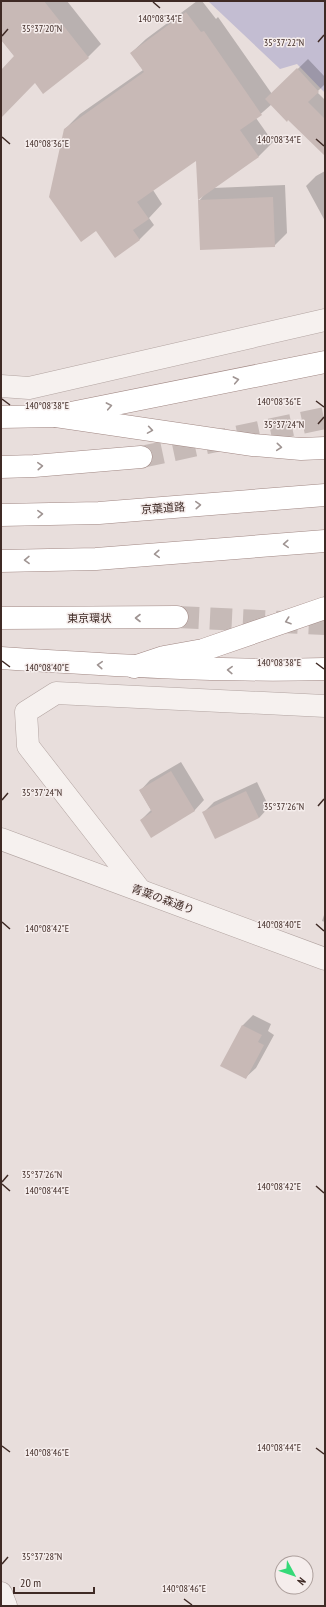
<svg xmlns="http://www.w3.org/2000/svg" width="326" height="1607" font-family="'PT Sans Narrow','Noto Sans JP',sans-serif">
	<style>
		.green { fill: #c3bdd2 }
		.shadow { fill: #0003 }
		.building { fill: #c8b9b6 }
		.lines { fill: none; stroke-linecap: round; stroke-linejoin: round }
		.trunk-tunnel { stroke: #c6bab7; stroke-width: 22; stroke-dasharray: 22 11; stroke-linecap: butt }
		.minor-casing { stroke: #b2a4a1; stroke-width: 23 }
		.tertiary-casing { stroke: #b2a4a1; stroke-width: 23 }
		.trunk-casing { stroke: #a08783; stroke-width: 23 }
		.motorway-casing { stroke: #a08783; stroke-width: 23 }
		.minor { stroke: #f6f1ef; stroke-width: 22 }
		.tertiary { stroke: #f6f1ef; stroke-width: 22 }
		.trunk { stroke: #fff; stroke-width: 22 }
		.motorway { stroke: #fff; stroke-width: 22 }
		.oneway { stroke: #9f9492 }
		.ticks { fill: none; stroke: #3f2a25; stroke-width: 1.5 }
		.labels { text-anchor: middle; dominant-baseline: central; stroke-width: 3; stroke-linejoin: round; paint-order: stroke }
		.street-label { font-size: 11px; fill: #3f2a25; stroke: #f5edec }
		.ticks-label { font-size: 10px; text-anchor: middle; fill: #3f2a25; stroke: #f5edec; stroke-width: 3; stroke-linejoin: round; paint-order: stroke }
	</style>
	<rect width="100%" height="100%" fill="#e8dedc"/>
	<path class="green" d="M 208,1 L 325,1 L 325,93 L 297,64 L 280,69 Z"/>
	<path class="shadow" d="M 1,1 L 67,1 L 101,44 L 88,57 L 43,92 L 35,82 L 1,107 L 1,71 L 15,57 L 1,39 Z
		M 197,1 L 202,1 L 216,19 L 218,17 L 272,94 L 308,59 L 325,77 L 325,84 L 317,92 L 325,100 L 325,154 L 272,104 L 256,118 L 273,142 L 259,156 L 213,188 L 285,185 L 287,233 L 274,246 L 199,201 L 204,195 L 197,159 L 153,190 L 162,204 L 149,218 L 154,225 L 140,239 L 115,257 L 65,129 L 80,114 L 143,70 L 131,53 L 146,39 Z
		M 325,171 L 325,221 L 306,186 L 316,176 Z
		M 181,762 L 204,800 L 194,811 L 141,820 L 151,810 L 140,791 L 150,780 Z
		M 257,782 L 269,807 L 259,818 L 204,812 L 214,802 Z
		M 325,912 L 325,922 L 322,921 Z
		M 253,1015 L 271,1024 L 268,1031 L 274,1035 L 256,1068 L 245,1078 L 222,1065 L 243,1025 Z"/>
	<path class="building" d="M 1,1 L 44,1 L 89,58 L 43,94 L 35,83 L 1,118 L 1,70 L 14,56 L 1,40 Z
		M 186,12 L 201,32 L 204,31 L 262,115 L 240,130 L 259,157 L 198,200 L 196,161 L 137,202 L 149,219 L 133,230 L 140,240 L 115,258 L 96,231 L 81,242 L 49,197 L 64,129 L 144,72 L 130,53 Z
		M 297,68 L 319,92 L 308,102 L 325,119 L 325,156 L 288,120 L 287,122 L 265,99 Z
		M 273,197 L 275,247 L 200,250 L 198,200 Z
		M 171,771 L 195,811 L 151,838 L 140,820 L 152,812 L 139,790 Z
		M 246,791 L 259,818 L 215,839 L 202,812 Z
		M 242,1025 L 262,1035 L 258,1042 L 264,1045 L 246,1079 L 220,1066 Z"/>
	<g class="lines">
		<path class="trunk-tunnel" d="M 141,457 L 325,418
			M 177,617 L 325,624"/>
		<defs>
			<path id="minor" d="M 1,386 L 29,388 L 325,320
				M 140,890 L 28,746 L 26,712 L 56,693 L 325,706
				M 1,1593 L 6,1606"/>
			<path id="tertiary" d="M 1,839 L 325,959"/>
			<path id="trunk" d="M 1,417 L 56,416 L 325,362
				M 1,467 L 34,466 L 141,457
				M 1,618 L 177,617
				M 1,658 C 109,665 217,672 325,669"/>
			<path id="motorway" d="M 56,416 L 253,445 L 301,449 L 325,448
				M 1,515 L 99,513 L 325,495
				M 1,561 L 96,559 L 325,541
				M 134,667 L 164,657 L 203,650 L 325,608"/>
		</defs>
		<use href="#minor" class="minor-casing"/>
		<use href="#tertiary" class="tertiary-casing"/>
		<use href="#trunk" class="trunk-casing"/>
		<use href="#motorway" class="motorway-casing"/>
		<use href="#minor" class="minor"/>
		<use href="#tertiary" class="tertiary"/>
		<use href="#trunk" class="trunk"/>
		<use href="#motorway" class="motorway"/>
	</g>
	<defs><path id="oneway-chevron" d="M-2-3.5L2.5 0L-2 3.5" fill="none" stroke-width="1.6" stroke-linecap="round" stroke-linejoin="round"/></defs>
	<g class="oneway">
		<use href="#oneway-chevron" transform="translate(236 380) rotate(-11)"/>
		<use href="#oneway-chevron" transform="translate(109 406) rotate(-11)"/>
		<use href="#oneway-chevron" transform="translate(150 430) rotate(9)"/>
		<use href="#oneway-chevron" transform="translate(279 447) rotate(5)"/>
		<use href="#oneway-chevron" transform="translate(40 466) rotate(-4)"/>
		<use href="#oneway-chevron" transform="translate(198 505) rotate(-4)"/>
		<use href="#oneway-chevron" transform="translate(40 514) rotate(-2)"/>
		<use href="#oneway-chevron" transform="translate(286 544) rotate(176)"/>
		<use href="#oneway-chevron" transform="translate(157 554) rotate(176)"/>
		<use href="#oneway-chevron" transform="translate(27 560) rotate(179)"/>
		<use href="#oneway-chevron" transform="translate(138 618) rotate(180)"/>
		<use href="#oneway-chevron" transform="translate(288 621) rotate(161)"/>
		<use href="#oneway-chevron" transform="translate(100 665) rotate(-176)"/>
		<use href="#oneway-chevron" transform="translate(230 670) rotate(-178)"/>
	</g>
	<path class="ticks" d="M 153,2 L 160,8M 2,36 L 8,29M 318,42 L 324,35M 2,137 L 10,144M 316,139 L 324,146M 2,399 L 10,405M 316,401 L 324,407M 318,424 L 324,417M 2,661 L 10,667M 316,663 L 324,669M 2,800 L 8,793M 318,806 L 324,799M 2,922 L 10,929M 316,924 L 324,931M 2,1182 L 8,1175M 2,1184 L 10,1191M 316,1186 L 324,1193M 2,1446 L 10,1452M 316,1448 L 324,1454M 2,1564 L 8,1557M 184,1599 L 192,1605"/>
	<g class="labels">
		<g class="street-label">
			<text transform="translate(163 508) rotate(-4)">京葉道路</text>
			<text x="89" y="618">東京環状</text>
			<text transform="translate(163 899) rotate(20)">青葉の森通り</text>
		</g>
	</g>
	<g class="ticks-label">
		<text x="160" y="22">140°08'34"E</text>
		<text x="42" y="32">35°37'20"N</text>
		<text x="284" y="46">35°37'22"N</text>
		<text x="279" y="143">140°08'34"E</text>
		<text x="47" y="147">140°08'36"E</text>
		<text x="279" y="405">140°08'36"E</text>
		<text x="47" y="409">140°08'38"E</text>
		<text x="284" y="428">35°37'24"N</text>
		<text x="279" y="666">140°08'38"E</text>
		<text x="47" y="671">140°08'40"E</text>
		<text x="42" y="796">35°37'24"N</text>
		<text x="284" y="810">35°37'26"N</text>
		<text x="279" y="928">140°08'40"E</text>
		<text x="47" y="932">140°08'42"E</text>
		<text x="42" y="1178">35°37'26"N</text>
		<text x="279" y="1190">140°08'42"E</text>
		<text x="47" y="1194">140°08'44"E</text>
		<text x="279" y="1451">140°08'44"E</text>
		<text x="47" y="1456">140°08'46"E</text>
		<text x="42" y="1560">35°37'28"N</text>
		<text x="184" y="1592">140°08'46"E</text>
	</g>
	<rect width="326" height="1607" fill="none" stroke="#3f2a25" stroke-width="4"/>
	<g transform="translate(294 1575) rotate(130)"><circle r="19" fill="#f5edec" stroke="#ac9f9c"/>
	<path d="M0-3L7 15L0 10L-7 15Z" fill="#35d978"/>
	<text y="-6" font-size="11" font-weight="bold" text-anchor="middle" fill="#3f2a25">N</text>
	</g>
	<path d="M14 1587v6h80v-6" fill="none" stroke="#3f2a25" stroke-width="2"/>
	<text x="20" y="1587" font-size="12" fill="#3f2a25" stroke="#f5edec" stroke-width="3" paint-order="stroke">20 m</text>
</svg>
